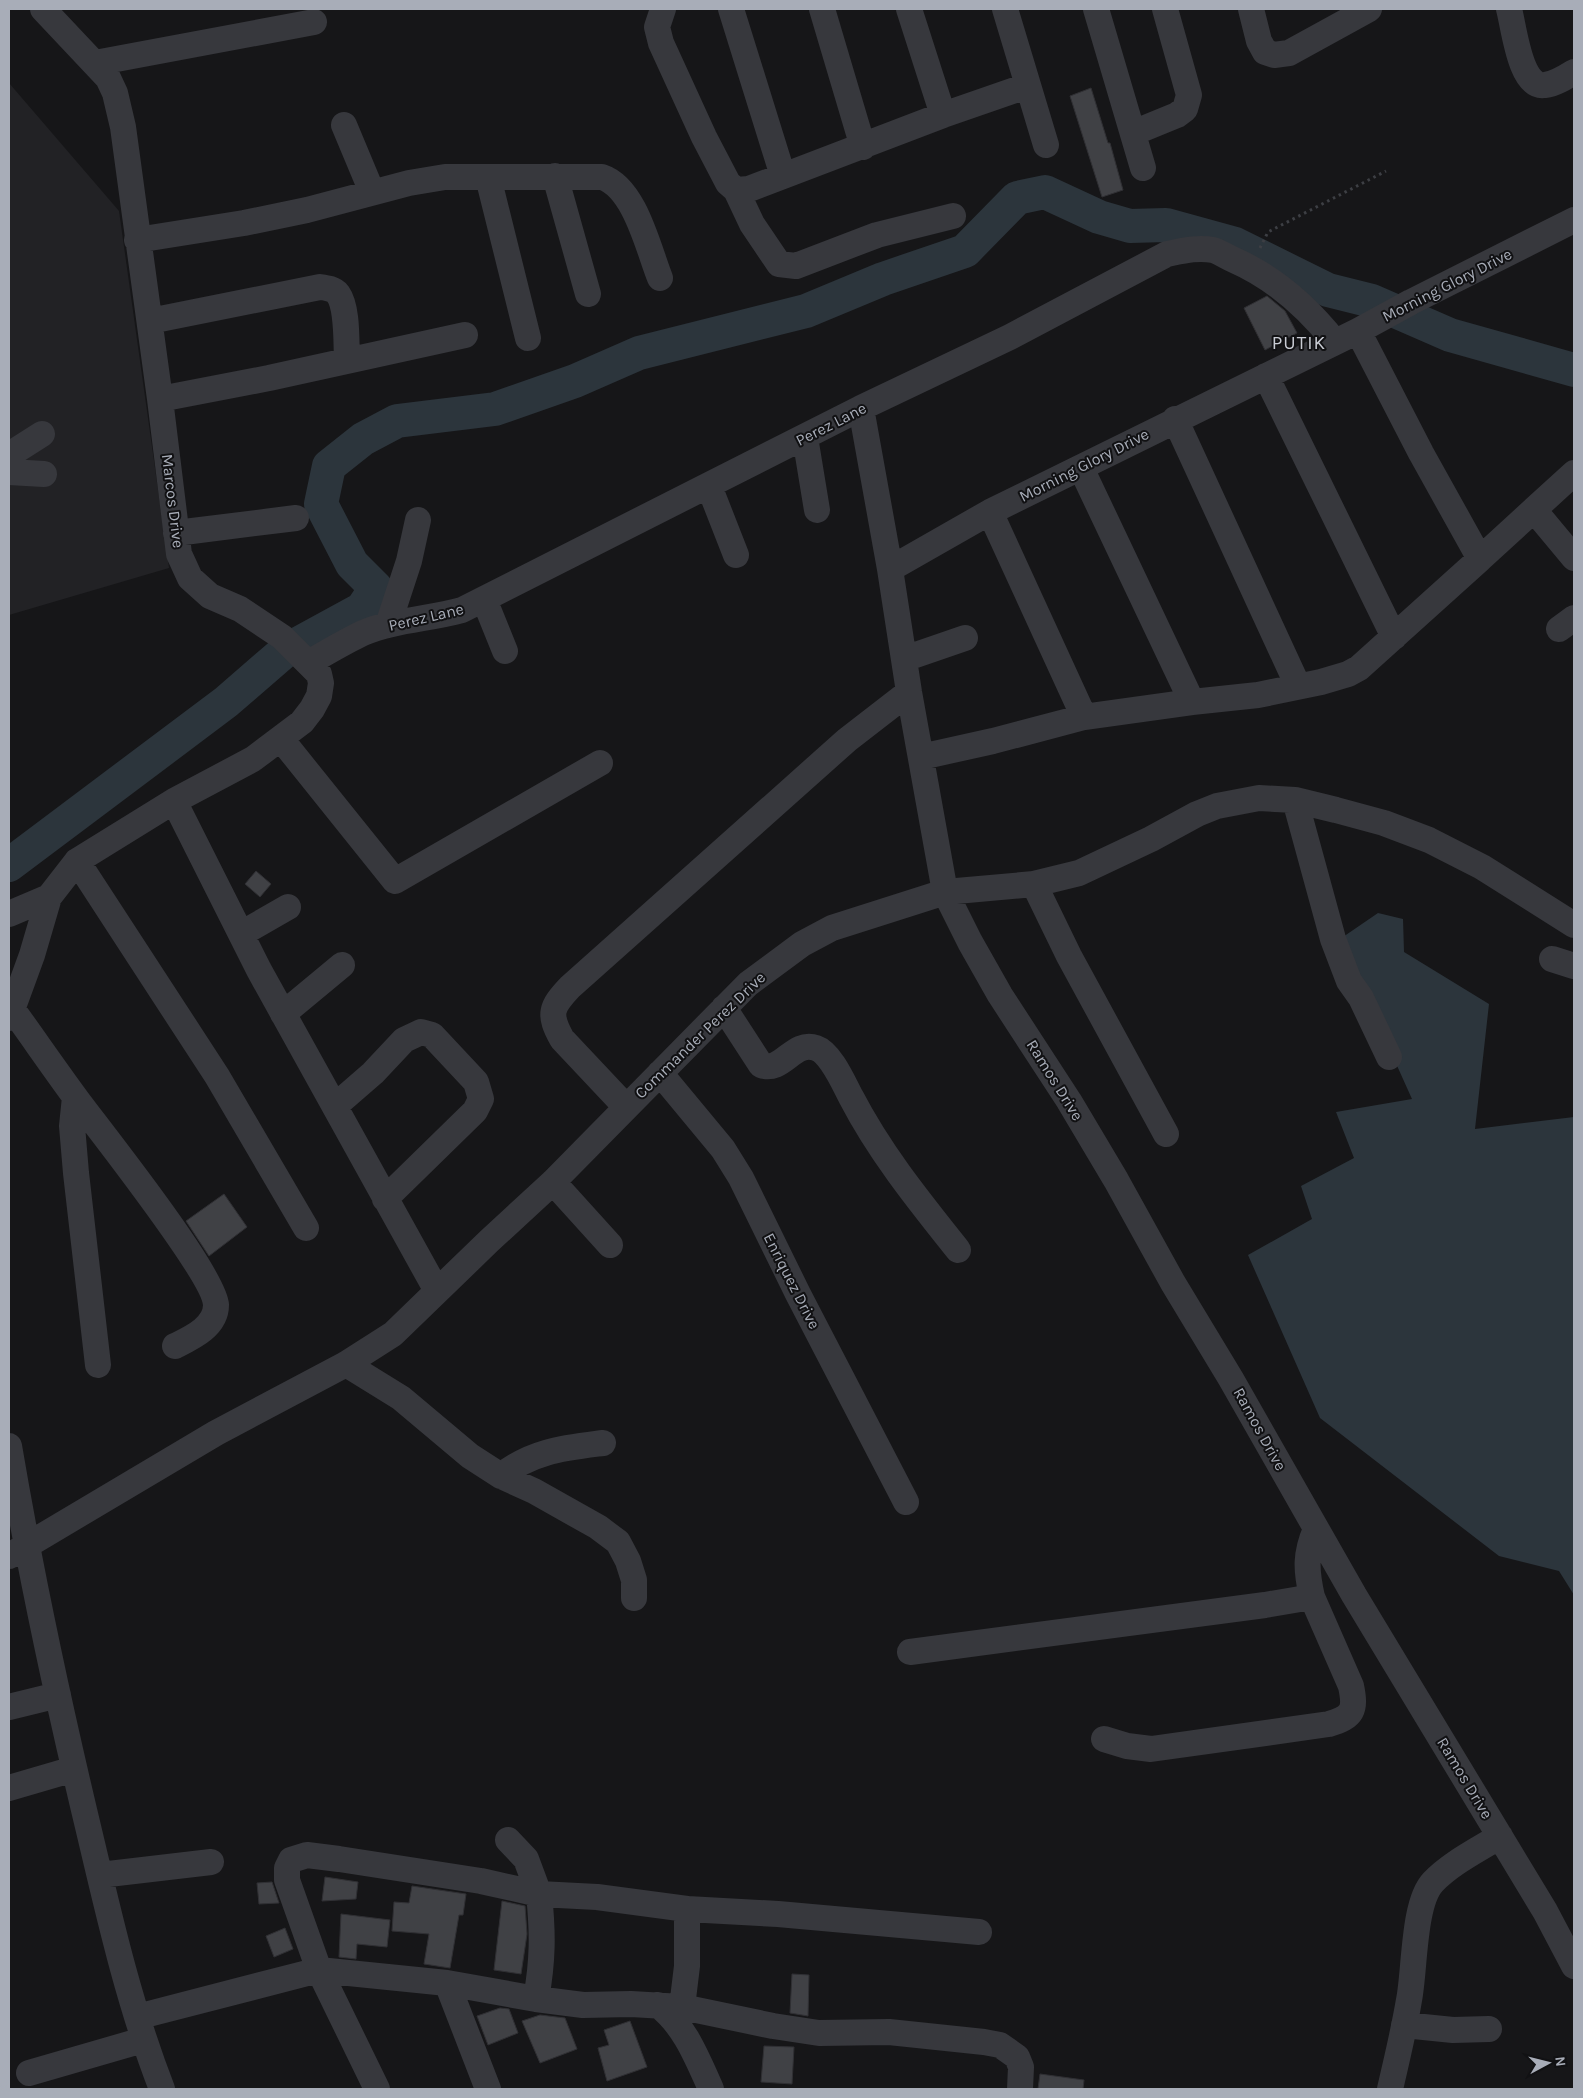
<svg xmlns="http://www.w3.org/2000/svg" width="1583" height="2098" font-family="Karla,sans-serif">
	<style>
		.built { fill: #222225 }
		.water { fill: #2c353c }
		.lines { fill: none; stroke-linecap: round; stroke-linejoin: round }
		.river { stroke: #2c353c; stroke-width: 34 }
		.building { fill: #404145; stroke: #303034 }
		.path { stroke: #3d3f44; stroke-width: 3; stroke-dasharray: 2.5 4; stroke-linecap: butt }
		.minor { stroke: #37383d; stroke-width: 26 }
		.labels { text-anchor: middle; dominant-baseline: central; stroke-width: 4; stroke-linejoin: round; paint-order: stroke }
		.street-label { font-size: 16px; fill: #a8adb8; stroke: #111113 }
		.quarter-label { font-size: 19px; letter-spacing: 1px; fill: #c9ccd4; stroke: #111113 }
	</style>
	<rect width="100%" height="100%" fill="#161618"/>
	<path class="built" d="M 9,83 L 119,211 L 169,568 L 9,615 Z"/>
	<path class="water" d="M 1378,913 L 1403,919 L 1404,952 L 1489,1004 L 1475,1129 L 1574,1117 L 1574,1595 L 1559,1571 L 1499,1556 L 1320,1418 L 1248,1255 L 1312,1219 L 1301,1186 L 1354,1158 L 1336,1112 L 1412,1099 L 1340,939 Z"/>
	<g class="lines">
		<path class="river" d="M 9,865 L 226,702 L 285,651 L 362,609 L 376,588 L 352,564 L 321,504 L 329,466 L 363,439 L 397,421 L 495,409 L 575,381 L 639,353 L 806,311 L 883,279 L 965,251 L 1017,198 L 1045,192 L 1099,217 L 1130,226 L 1166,225 L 1235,244 L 1328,290 L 1372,301 L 1450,335 L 1574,370"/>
	</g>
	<path class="building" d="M 1091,88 L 1108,143 L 1110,143 L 1123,190 L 1102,197 L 1070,96 Z
		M 1267,296 L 1285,311 L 1297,333 L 1265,350 L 1244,308 Z
		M 256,871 L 271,884 L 260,897 L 245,884 Z
		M 224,1194 L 247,1227 L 209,1256 L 186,1221 Z
		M 325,1877 L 358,1882 L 356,1899 L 322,1901 Z
		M 272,1882 L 279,1903 L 259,1904 L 257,1883 Z
		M 412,1886 L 466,1894 L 463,1915 L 459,1915 L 450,1968 L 424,1964 L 429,1934 L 392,1931 L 394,1902 L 409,1903 Z
		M 502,1901 L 525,1906 L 527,1934 L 521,1974 L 494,1970 Z
		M 341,1914 L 390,1920 L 387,1947 L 357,1944 L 356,1959 L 339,1957 Z
		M 285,1928 L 293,1949 L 274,1957 L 266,1936 Z
		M 792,1974 L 809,1975 L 808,2016 L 790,2013 Z
		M 500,2008 L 509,2009 L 518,2033 L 488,2045 L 477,2016 Z
		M 540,2015 L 565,2018 L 577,2049 L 540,2063 L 522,2021 Z
		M 630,2021 L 647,2067 L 607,2081 L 598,2048 L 609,2045 L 604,2030 Z
		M 764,2046 L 794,2047 L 792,2084 L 761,2082 Z
		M 1040,2074 L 1084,2080 L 1083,2089 L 1038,2089 Z"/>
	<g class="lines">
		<path class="path" d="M 1260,248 L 1268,232 L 1386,171"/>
		<path class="minor" d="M 663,9 L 657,27 L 661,43 L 704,137 L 728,183 L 736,190 L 749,189 L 943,115 L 1027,86
			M 731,9 L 783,176
			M 822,9 L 863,147
			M 909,9 L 943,115
			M 1005,9 L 1046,145
			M 1096,9 L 1143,168
			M 1251,9 L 1259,41 L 1265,52 L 1274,55 L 1289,53 L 1369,9
			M 1509,9 C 1514,27 1520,89 1545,85 C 1555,84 1566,77 1574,72
			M 95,63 L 314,22
			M 344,125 L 372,192
			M 1133,133 L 1177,115 L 1185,109 L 1189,95 L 1165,9
			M 555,176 L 588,294
			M 488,177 L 528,338
			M 736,190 L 752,224 L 779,264 L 796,266 L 877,235 L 953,216
			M 1574,220 L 1411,302 L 1358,331 L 990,512 L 890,569 L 909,692 L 945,892 L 970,942 L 1000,995 L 1069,1101 L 1116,1180 L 1173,1283 L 1231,1379 L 1354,1595 L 1545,1911 L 1574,1966
			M 137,240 L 244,223 L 307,210 L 409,183 L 445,177 L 602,177 C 635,188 648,248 660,278
			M 150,321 L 320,287 C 327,288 334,289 338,294 C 348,308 346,343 347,360
			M 1266,376 L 1394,637
			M 160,399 L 269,378 L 465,335
			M 861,408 L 890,569
			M 1175,419 L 1298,686
			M 805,437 L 817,510
			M 9,455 L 42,434
			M 1081,468 L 1192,702
			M 9,472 L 44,474
			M 709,486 L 736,555
			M 1534,510 L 1574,558
			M 990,512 L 1084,717
			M 176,533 L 296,518
			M 1480,559 L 1574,473
			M 484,599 L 505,651
			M 388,625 L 409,561 L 418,520
			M 1559,629 L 1574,618
			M 904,659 L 965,638
			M 308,663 C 326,653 344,642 363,633 C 394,620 430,619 462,610 L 861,408 L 1010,337 L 1167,254 C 1182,251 1197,247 1213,250 C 1220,252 1227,257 1234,260 C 1275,278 1308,308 1335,342
			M 281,739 L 395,881 L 600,763
			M 921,757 L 993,741 L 1084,717 L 1192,702 L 1258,695 L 1321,682 L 1348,674 L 1359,668 L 1480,559 L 1421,453 L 1358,331
			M 1295,800 L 1333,939 L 1349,981 L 1361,998 L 1389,1057
			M 174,801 L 259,970 L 437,1291
			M 77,861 L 217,1076 L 306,1228
			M 1034,884 L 1069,956 L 1166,1134
			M 9,914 L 49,897
			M 241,934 L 288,907
			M 1552,959 L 1574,966
			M 724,1008 L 761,1065 C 783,1073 793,1040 816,1048 C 831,1053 844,1084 851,1097 C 880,1153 919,1201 958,1250
			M 13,1010 C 36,1042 58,1074 81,1105 C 105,1137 215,1276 216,1305 C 216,1327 191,1338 175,1346
			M 283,1014 L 342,965
			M 9,1018 L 32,955 L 49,897 L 77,861 L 174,801 L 253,759 L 302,722 L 312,709 L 319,696 L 321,683 L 319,674 L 282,637 L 240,609 L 210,596 L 190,578 L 179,554 L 160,399 L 123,127 L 115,93 L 108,78 L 43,9
			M 660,1073 L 723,1149 L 741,1178 L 798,1294 L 906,1502
			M 75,1097 L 72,1126 L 76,1173 L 98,1365
			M 335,1106 L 373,1073 L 404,1040 L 421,1032 L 432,1035 L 476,1082 L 481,1099 L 475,1111 L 385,1199
			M 626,1107 L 562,1039 C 548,1014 551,1007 570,987 L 847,740 L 909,692
			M 553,1182 L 610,1245
			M 346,1364 L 401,1398 L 470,1456 L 501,1476 L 534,1491 L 598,1527 L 618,1542 L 628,1561 L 634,1580 L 634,1598
			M 9,1446 C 31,1576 59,1706 90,1835 C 110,1920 130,2007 162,2089
			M 501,1476 C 532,1451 564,1448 603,1443
			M 9,1556 L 216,1433 L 346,1364 L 393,1334 L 489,1241 L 553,1182 L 748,984 L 802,944 L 832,928 L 945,892 L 1034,884 L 1079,873 L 1151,839 L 1197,814 L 1217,806 L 1259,798 L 1295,800 L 1336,810 L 1384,823 L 1429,840 L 1482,867 L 1574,925
			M 910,1652 L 1265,1605 L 1312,1597
			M 9,1707 L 58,1695
			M 1104,1739 L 1127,1746 L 1151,1749 L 1329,1724 C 1353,1717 1356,1710 1351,1686 L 1312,1597 C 1306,1570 1305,1554 1316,1529
			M 9,1788 L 74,1769
			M 508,1840 L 526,1859 L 539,1894
			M 100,1875 L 211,1862
			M 687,1909 L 778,1914 L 979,1932
			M 447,1983 L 488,2089
			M 536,1999 C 543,1960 543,1933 539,1894 L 597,1897 L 687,1909 L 687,1966 L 682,2007
			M 658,2005 C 685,2026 697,2058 711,2089
			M 137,2017 L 319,1970 L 447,1983 L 536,1999 L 583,2005 L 631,2004 L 682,2007 L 773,2026 L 819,2033 L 889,2032 L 984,2042 L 1000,2045 L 1017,2057 L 1021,2067 L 1020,2089
			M 1404,2025 L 1453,2030 L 1489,2029
			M 29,2073 L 143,2040
			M 377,2089 L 319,1970 L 287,1880 L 287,1868 L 291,1860 L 307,1855 L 339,1859 L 481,1881 L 539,1894
			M 1390,2089 C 1397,2059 1404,2030 1409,2000 C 1415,1970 1413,1903 1433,1882 C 1451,1863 1478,1850 1500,1836"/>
	</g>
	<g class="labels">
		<g class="street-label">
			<text transform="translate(1447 285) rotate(-27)">Morning Glory Drive</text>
			<text transform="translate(831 424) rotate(-27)">Perez Lane</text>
			<text transform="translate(1084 465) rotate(-27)">Morning Glory Drive</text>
			<text transform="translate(173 501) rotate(83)">Marcos Drive</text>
			<text transform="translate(426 617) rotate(-13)">Perez Lane</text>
			<text transform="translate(700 1035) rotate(-44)">Commander Perez Drive</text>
			<text transform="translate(1055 1080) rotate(58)">Ramos Drive</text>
			<text transform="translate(792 1281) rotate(63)">Enriquez Drive</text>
			<text transform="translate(1260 1429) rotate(61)">Ramos Drive</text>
			<text transform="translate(1465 1778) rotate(59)">Ramos Drive</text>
		</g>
		<g class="quarter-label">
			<text x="1299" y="343">PUTIK</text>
		</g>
	</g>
	<rect width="1583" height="2098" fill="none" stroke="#a8adb8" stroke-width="20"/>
	<g transform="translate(1548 2063) rotate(83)" stroke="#111113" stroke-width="4" paint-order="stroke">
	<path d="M0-4L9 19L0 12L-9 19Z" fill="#a8adb8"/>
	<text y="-8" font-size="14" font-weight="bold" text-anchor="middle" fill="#a8adb8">N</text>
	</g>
</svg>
